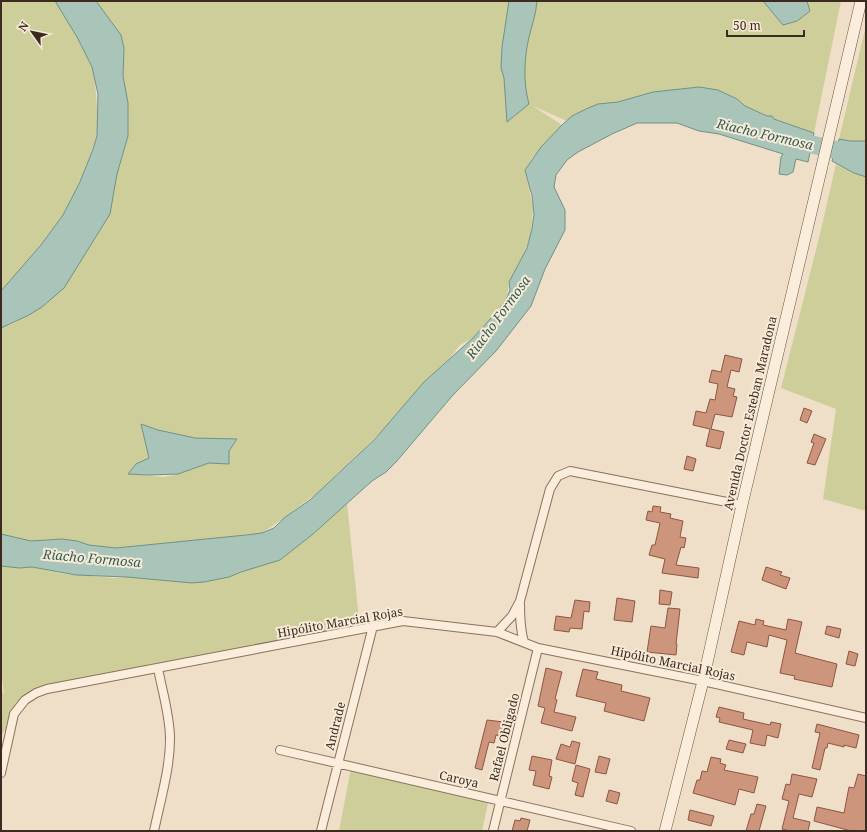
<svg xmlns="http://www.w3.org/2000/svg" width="867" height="832" font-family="'Noto Serif',serif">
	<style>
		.green { fill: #cece9b; fill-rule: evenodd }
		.water { fill: #a9c4b8; stroke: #6f9285 }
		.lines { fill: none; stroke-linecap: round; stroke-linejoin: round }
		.river { stroke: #a9c4b8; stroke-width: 18 }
		.building { fill: #ce957d; stroke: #8c5641 }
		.minor-casing { stroke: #8c705c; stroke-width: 10 }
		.secondary-casing { stroke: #6e513f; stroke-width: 12 }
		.minor { stroke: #faeddb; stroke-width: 8 }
		.secondary { stroke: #faeddb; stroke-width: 11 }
		.labels { text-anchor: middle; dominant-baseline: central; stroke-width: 4; stroke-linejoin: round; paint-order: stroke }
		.street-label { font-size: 12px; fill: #3c2a20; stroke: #f7ead7 }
		.water-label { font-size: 13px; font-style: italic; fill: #2f5c54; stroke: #f7ead7 }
	</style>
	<rect width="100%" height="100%" fill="#f0dfc8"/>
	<path class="green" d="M 1,1 L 55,1 L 77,37 L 92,67 L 95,81 L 97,107 L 97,136 L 80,182 L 63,215 L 41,245 L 1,291 Z
		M 96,1 L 509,1 L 501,58 L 504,78 L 507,122 L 529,104 C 523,83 524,59 529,37 C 532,25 536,14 537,1 L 763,1 L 783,25 L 810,12 L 807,1 L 841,1 L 814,133 L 767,116 L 745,106 L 737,99 L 718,90 L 598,104 L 567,121 L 533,106 L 562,125 L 532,158 L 525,170 L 533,207 L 531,235 L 524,253 L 509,282 L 507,298 L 473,338 L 460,345 L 450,358 L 424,382 L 380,433 L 317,493 L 284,518 L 262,533 L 200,540 L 144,545 L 116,548 L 89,545 L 77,541 L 62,539 L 31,541 L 1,534 L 1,328 L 16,322 L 112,202 L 117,174 L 128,136 L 128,103 L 123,76 L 124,48 L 121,35 ZM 141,424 L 158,430 L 195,438 L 237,439 L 229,452 L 228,464 L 209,463 L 178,474 L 164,477 L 128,474 L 136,464 L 149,458 Z
		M 866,25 L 866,141 L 850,141 L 839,139 Z
		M 836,164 L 854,173 L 866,176 L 866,511 L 823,499 L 836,409 L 781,388 L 819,238 Z
		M 347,503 L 360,629 L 47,689 L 25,700 L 1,736 L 1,689 L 4,695 L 2,677 L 1,679 L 1,550 L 32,567 L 64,574 L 115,578 L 127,577 L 192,583 L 204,582 L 229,577 L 241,572 L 280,560 L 307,539 Z
		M 351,768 L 488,803 L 482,831 L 339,831 Z"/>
	<path class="water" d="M 55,1 L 96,1 L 121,35 L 124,48 L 123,76 L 128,103 L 128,136 L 117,174 L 110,214 L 64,288 L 42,307 L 29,315 L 1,328 L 1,291 L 41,245 L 63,215 L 80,182 L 93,149 L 97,136 L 98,94 L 92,67 L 77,37 Z
		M 509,1 L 537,1 C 536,14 532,25 529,37 C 524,59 523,83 529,104 L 507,122 L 504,78 L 501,68 L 502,47 Z
		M 763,1 L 807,1 L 810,11 L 797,21 L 783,25 Z
		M 699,87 L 718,90 L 737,99 L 745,106 L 767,116 L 772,116 L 774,119 L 814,133 L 808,162 L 796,159 L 793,172 L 787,175 L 779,174 L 781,157 L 783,154 L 719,134 L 699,131 L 677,123 L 637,123 L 612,134 L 578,152 L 567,160 L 556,175 L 554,187 L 565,210 L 565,230 L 545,269 L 531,306 L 496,351 L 453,395 L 396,462 L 386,472 L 372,481 L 313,534 L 280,560 L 241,572 L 229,577 L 204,582 L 192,583 L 127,577 L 76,575 L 32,567 L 19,568 L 1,566 L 1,534 L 31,541 L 62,539 L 77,541 L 89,545 L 116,548 L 246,535 L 262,533 L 274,528 L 284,518 L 310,500 L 375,439 L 424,382 L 473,338 L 499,309 L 507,298 L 510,290 L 509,282 L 527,248 L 532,229 L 534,214 L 532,195 L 530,189 L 525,170 L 541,147 L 562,125 L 572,116 L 586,109 L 598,104 L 618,102 L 653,92 Z
		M 839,139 L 850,141 L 866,141 L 866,177 L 854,173 L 832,161 Z
		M 141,424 L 158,430 L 195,438 L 237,439 L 229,451 L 229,464 L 209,463 L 178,474 L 148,475 L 128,474 L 136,464 L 149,458 Z"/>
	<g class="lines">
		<path class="river" d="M 788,139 L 866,157"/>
	</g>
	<path class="building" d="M 725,355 L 742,359 L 739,372 L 731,370 L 727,387 L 735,389 L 733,396 L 737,397 L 732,417 L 715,414 L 711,429 L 724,432 L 720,449 L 706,446 L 710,429 L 693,425 L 696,411 L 706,413 L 710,399 L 715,400 L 718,384 L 709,382 L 712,370 L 721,372 Z
		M 804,408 L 812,411 L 807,423 L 800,420 Z
		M 814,434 L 826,439 L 815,465 L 807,463 L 814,443 L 811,442 Z
		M 687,456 L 696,459 L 693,471 L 684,469 Z
		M 653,506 L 661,507 L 660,512 L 671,514 L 670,518 L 683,521 L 680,537 L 686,538 L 684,548 L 681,547 L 676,565 L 699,568 L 698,578 L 662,573 L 665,559 L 649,555 L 652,545 L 655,545 L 660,523 L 646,520 L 648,511 L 652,512 Z
		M 766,567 L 782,572 L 780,575 L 790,578 L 786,589 L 762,580 Z
		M 660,590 L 672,592 L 670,605 L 659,604 Z
		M 617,598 L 635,601 L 632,622 L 614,620 Z
		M 575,600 L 590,602 L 589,612 L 584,611 L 582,629 L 570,628 L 569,632 L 554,630 L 556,616 L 571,618 Z
		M 668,608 L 680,609 L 676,644 L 677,644 L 676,655 L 647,652 L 651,626 L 665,628 Z
		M 756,619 L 764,621 L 763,625 L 786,630 L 788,619 L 802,622 L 795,653 L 837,664 L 832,687 L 794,679 L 795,676 L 780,673 L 787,640 L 769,635 L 767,647 L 747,642 L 744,655 L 731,652 L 739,621 L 755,625 Z
		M 827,626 L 841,629 L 839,638 L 825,634 Z
		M 849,651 L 858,654 L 855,666 L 846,664 Z
		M 546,668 L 562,672 L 555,699 L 557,700 L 554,712 L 576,717 L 572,731 L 541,723 L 545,708 L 538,706 Z
		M 583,669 L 598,672 L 596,679 L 622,685 L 621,691 L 650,698 L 644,721 L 604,711 L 606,703 L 576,696 Z
		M 719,707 L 744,713 L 743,719 L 770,725 L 771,722 L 781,724 L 778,738 L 767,735 L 765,746 L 750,743 L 753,730 L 719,722 L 720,718 L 716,717 Z
		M 487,720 L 504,722 L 501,736 L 496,735 L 494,743 L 489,742 L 482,770 L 475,768 Z
		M 817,724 L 859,735 L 856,748 L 844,745 L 844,747 L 828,743 L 827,748 L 825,748 L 820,770 L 812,768 L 820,733 L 815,732 Z
		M 729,740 L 746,744 L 743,753 L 726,749 Z
		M 572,741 L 580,743 L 575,764 L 556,759 L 561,744 L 570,747 Z
		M 532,756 L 552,760 L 549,776 L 552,777 L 549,789 L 533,785 L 536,771 L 529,770 Z
		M 599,756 L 610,759 L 606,774 L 595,772 Z
		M 711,757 L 721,759 L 720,763 L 726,765 L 724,770 L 758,777 L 754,793 L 739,789 L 735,805 L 693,793 L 697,780 L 700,780 L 702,771 L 707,772 Z
		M 576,765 L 590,769 L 583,797 L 575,795 L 578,783 L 572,781 Z
		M 792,774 L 817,779 L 812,797 L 799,794 L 793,818 L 810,822 L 808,831 L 790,831 L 782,829 L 789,801 L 782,799 L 786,784 L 790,785 Z
		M 858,774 L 866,776 L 866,831 L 851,831 L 814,821 L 817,807 L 844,813 L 849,787 L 854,788 Z
		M 609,790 L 620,793 L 617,804 L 606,801 Z
		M 757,804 L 766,806 L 759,831 L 746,831 L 751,814 L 754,814 Z
		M 690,810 L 714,816 L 711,826 L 688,820 Z
		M 521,818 L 530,820 L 527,831 L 512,831 L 515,820 L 520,821 Z"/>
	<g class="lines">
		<defs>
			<path id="minor" d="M 520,604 C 520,617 520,629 524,642
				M 497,632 L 512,616 L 520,601 L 550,489 L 558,476 L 570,471 L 742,505
				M 280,750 L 631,831
				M 1,773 L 14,714 L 25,700 L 36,693 L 47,689 L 403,621 L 497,632 L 538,648 L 703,681 L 866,718
				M 154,831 C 160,802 170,769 170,739 C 170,715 162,691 158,668
				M 321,831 L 373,626
				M 493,831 L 538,648"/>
			<path id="secondary" d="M 665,831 L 703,681 L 742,505 L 861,1"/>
		</defs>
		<use href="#minor" class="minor-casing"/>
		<use href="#secondary" class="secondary-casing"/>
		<use href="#minor" class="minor"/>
		<use href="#secondary" class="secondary"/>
	</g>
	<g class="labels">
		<g class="street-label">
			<text transform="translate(750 413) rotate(-77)">Avenida Doctor Esteban Maradona</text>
			<text transform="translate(340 622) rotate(-10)">Hipólito Marcial Rojas</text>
			<text transform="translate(673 663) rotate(12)">Hipólito Marcial Rojas</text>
			<text transform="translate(335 726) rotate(-76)">Andrade</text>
			<text transform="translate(504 737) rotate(-76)">Rafael Obligado</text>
			<text transform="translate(459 779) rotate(13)">Caroya</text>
		</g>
		<g class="water-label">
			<text transform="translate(765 134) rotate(13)">Riacho Formosa</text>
			<text transform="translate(498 317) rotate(-54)">Riacho Formosa</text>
			<text transform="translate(92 558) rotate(5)">Riacho Formosa</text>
		</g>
	</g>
	<rect width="867" height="832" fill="none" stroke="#3c2a20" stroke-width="4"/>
	<g transform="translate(32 32) rotate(303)" stroke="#f7ead7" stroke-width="3" paint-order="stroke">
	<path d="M0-3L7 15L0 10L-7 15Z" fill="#3c2a20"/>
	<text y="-6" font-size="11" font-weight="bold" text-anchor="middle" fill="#3c2a20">N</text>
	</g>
	<path d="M727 30v6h77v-6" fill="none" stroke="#3c2a20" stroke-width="2"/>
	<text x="733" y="30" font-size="12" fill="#3c2a20" stroke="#f7ead7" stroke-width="3" paint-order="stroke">50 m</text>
</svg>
